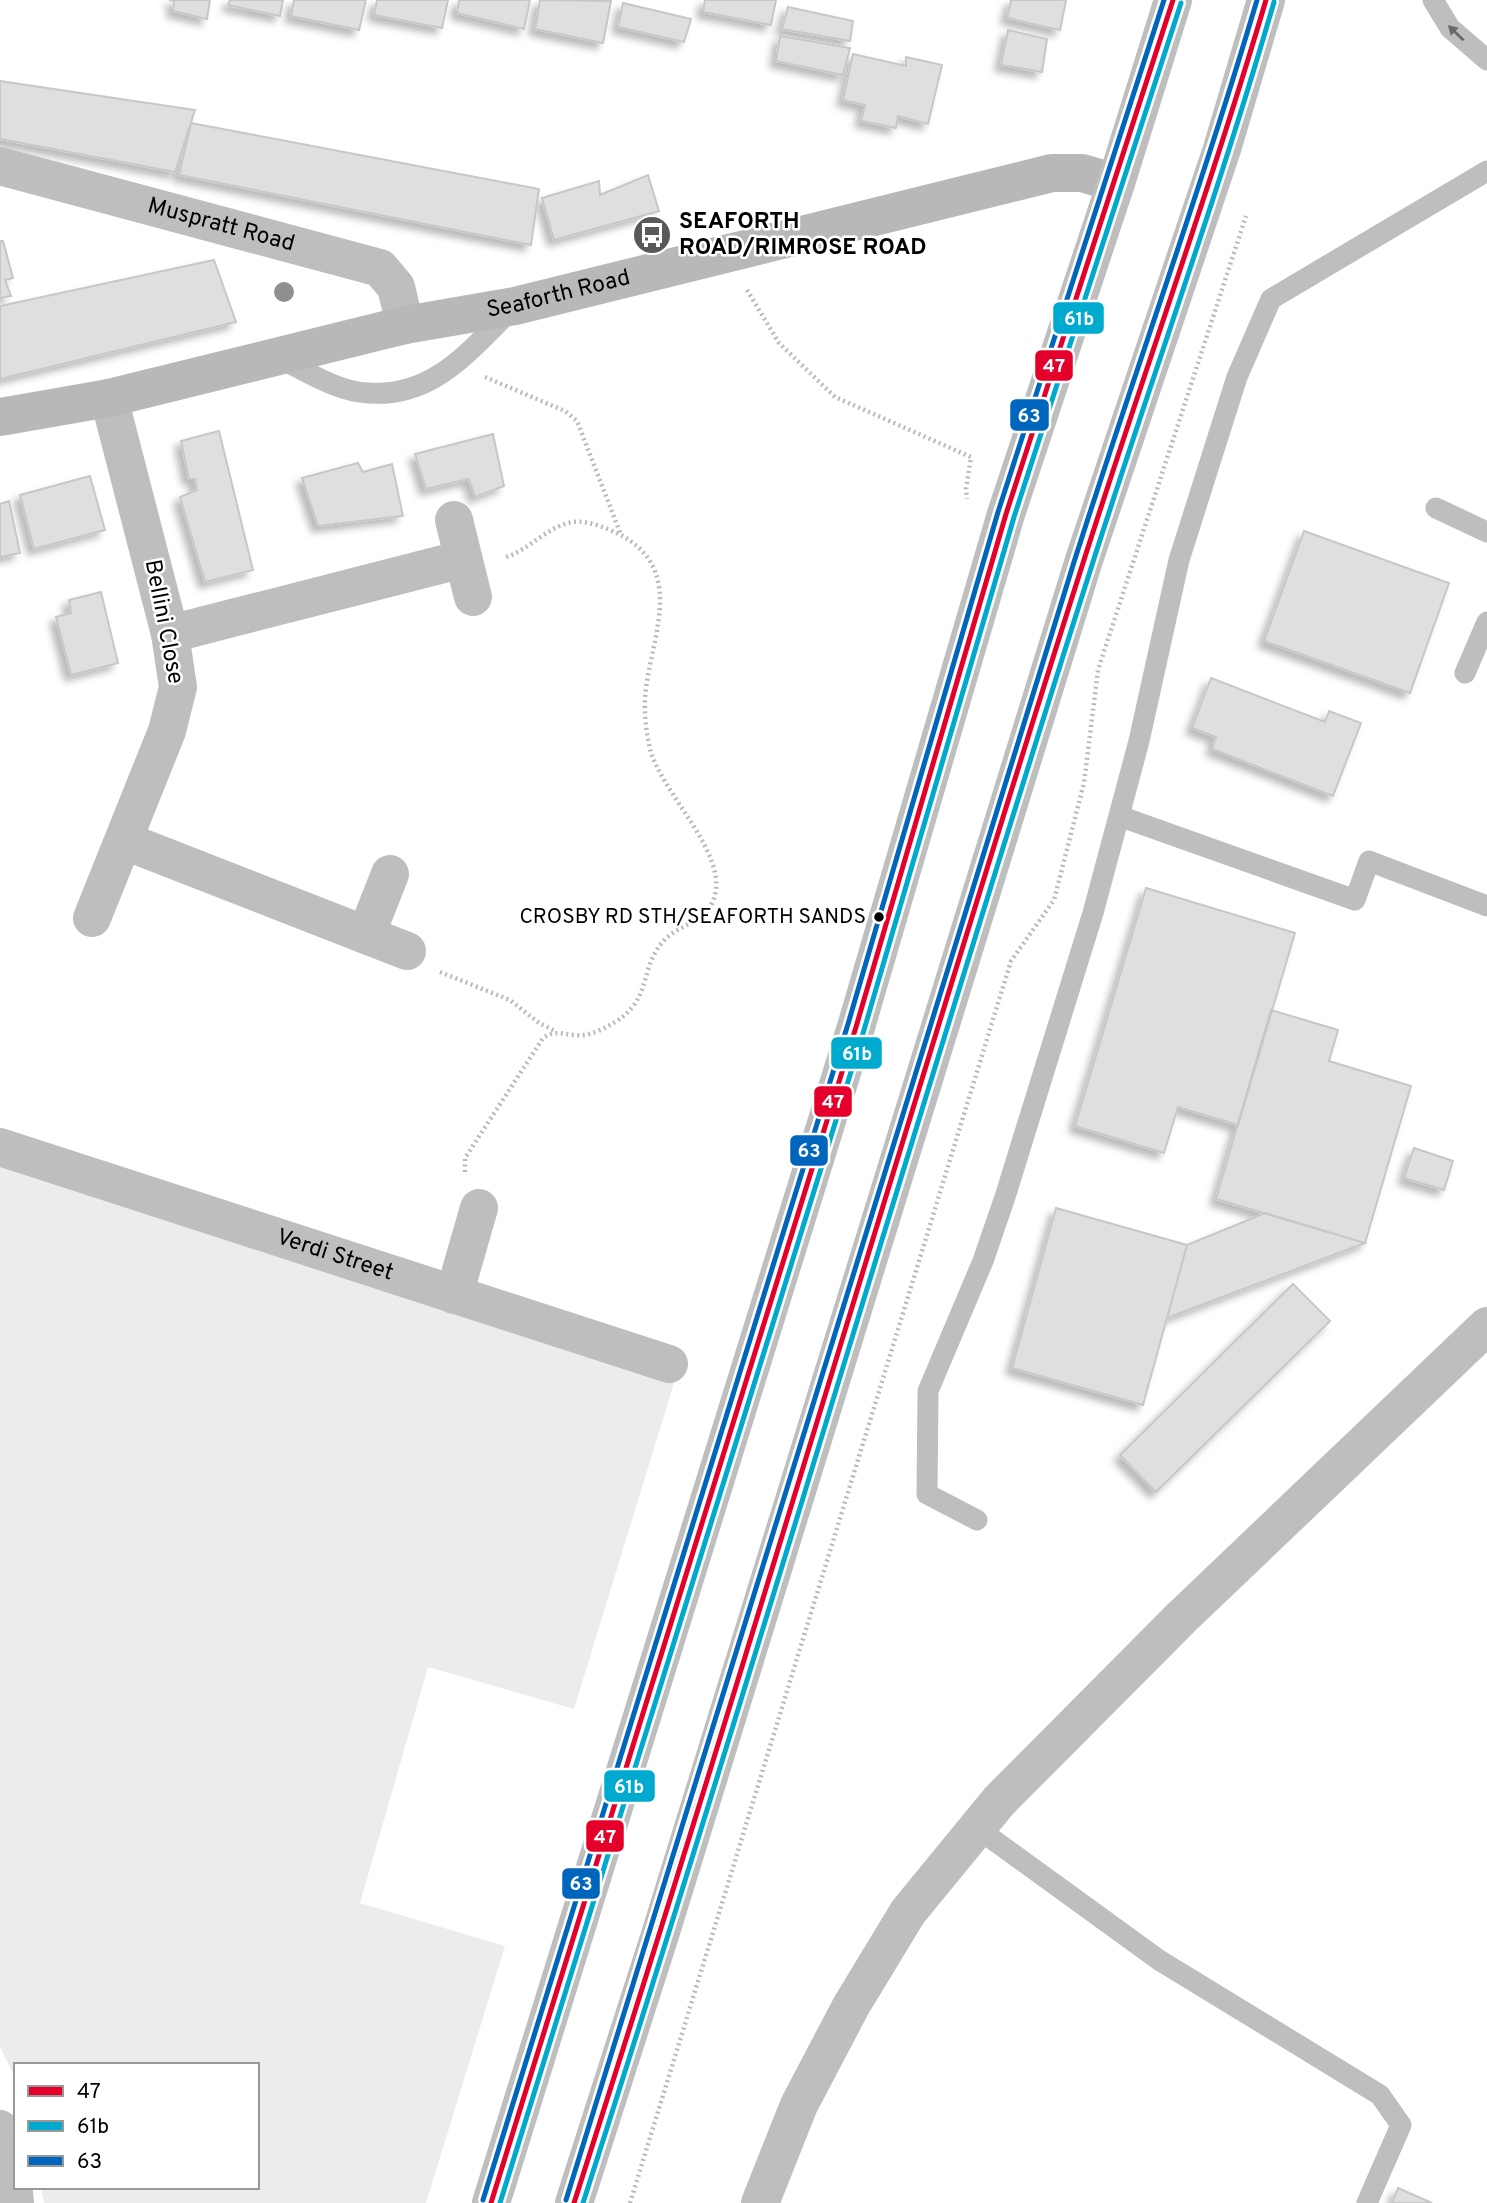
<svg xmlns="http://www.w3.org/2000/svg" width="1487" height="2203" font-family="Overpass,sans-serif">
	<style>
		.green { fill: #ececec }
		.building { fill: #dfdfdf; stroke: #c7c7c7; stroke-width: 2; filter: url(#shadow) }
		.lines { fill: none; stroke-linecap: round; stroke-linejoin: round }
		.path { stroke: #b9b9b9; stroke-width: 4.5; stroke-dasharray: 2 3.5; stroke-linecap: butt }
		.service { stroke: #bebebe; stroke-width: 21 }
		.minor { stroke: #bebebe; stroke-width: 38 }
		.secondary { stroke: #b8b8b8; stroke-width: 38 }
		.trunk { stroke: #bebebe; stroke-width: 38 }
		.bus-1-casing { stroke: #fff; stroke-width: 10 }
		.bus-2-casing { stroke: #fff; stroke-width: 10 }
		.bus-3-casing { stroke: #fff; stroke-width: 10 }
		.bus-1 { stroke: #e4002b; stroke-width: 5 }
		.bus-2 { stroke: #00a9ce; stroke-width: 5 }
		.bus-3 { stroke: #0065bd; stroke-width: 5 }
		.tree { fill: #8f8f8f }
		.oneway { fill: #686868 }
		.bus-dot { fill: #000; stroke: #fff; stroke-width: 2.5 }
		.labels { text-anchor: middle; dominant-baseline: central; stroke-width: 5; stroke-linejoin: round; paint-order: stroke }
		.bus-label { font-size: 21px; fill: #000; stroke: #fff; text-anchor: end }
		.poi-label { font-size: 23px; font-weight: bold; fill: #000; stroke: #fff; text-anchor: start }
		.street-label { font-size: 23px; fill: #000; stroke: #fff }
		.line-badge { stroke: #fff; stroke-width: 2.5 }
		.badge-label { font-size: 19px; text-anchor: middle; font-weight: bold; fill: #fff }
	</style>
	<defs>
		<filter id="shadow"><feDropShadow dx="-6" dy="6" stdDeviation="3.5" flood-color="#0004"/></filter>
	</defs>
	<rect width="100%" height="100%" fill="#fff"/>
	<path class="green" d="M 0,1157 L 675,1380 L 574,1709 L 428,1667 L 360,1903 L 505,1946 L 426,2203 L 44,2203 L 41,2187 L 257,2187 L 257,2065 L 16,2065 L 16,2080 L 0,2047 Z"/>
	<path class="building" d="M 169,0 L 210,0 L 207,19 L 173,11 L 174,1 Z
		M 230,0 L 283,0 L 280,16 L 228,5 Z
		M 294,0 L 366,0 L 359,30 L 291,16 Z
		M 377,0 L 448,0 L 442,28 L 374,15 Z
		M 459,0 L 530,0 L 524,29 L 457,13 Z
		M 540,0 L 611,1 L 603,43 L 535,29 Z
		M 705,0 L 776,0 L 771,25 L 703,12 Z
		M 1011,0 L 1066,0 L 1060,30 L 1007,18 Z
		M 623,3 L 691,19 L 684,42 L 618,27 Z
		M 788,7 L 853,21 L 850,41 L 782,29 Z
		M 1008,30 L 1047,39 L 1042,72 L 1001,65 Z
		M 780,36 L 850,48 L 843,75 L 776,61 Z
		M 853,54 L 906,66 L 906,57 L 942,65 L 928,124 L 898,116 L 896,128 L 861,121 L 865,105 L 843,100 Z
		M 0,81 L 195,110 L 175,172 L 0,139 Z
		M 191,123 L 539,189 L 531,245 L 179,175 Z
		M 648,175 L 659,211 L 554,240 L 542,198 L 599,181 L 600,195 Z
		M 0,241 L 3,241 L 13,278 L 5,280 L 11,296 L 0,298 Z
		M 214,260 L 236,322 L 0,379 L 0,306 Z
		M 219,431 L 253,570 L 205,582 L 180,497 L 197,490 L 195,479 L 189,479 L 181,441 Z
		M 493,434 L 504,486 L 475,497 L 469,479 L 426,489 L 415,454 Z
		M 358,463 L 363,472 L 392,464 L 403,516 L 318,526 L 302,478 Z
		M 90,476 L 105,530 L 34,549 L 20,495 Z
		M 9,501 L 20,553 L 0,557 L 0,504 Z
		M 1304,531 L 1449,583 L 1410,693 L 1264,641 Z
		M 101,592 L 118,663 L 71,675 L 56,617 L 71,613 L 69,600 Z
		M 1211,678 L 1325,722 L 1329,711 L 1361,723 L 1333,796 L 1212,749 L 1216,737 L 1192,728 Z
		M 1146,888 L 1295,933 L 1238,1125 L 1178,1107 L 1164,1153 L 1075,1126 Z
		M 1271,1010 L 1338,1030 L 1329,1061 L 1411,1086 L 1365,1243 L 1216,1199 Z
		M 1414,1148 L 1453,1161 L 1444,1190 L 1404,1178 Z
		M 1056,1208 L 1187,1245 L 1143,1405 L 1012,1368 Z
		M 1265,1213 L 1365,1243 L 1167,1318 L 1187,1245 Z
		M 1293,1284 L 1330,1321 L 1156,1492 L 1120,1455 Z
		M 1398,2188 L 1432,2203 L 1392,2203 Z"/>
	<g class="lines">
		<path class="path" d="M 747,290 L 779,343 L 835,397 L 971,457 L 966,489 L 967,499
			M 485,377 L 565,411 L 577,421 L 621,535
			M 440,972 L 510,1000 L 539,1023 L 555,1031
			M 465,1172 L 465,1158 L 543,1038 C 557,1028 568,1037 584,1035 C 592,1034 601,1030 608,1026 C 653,1003 638,973 661,944 C 675,925 703,924 713,901 C 732,856 662,795 650,749 C 645,727 643,704 647,681 C 656,627 682,567 619,534 C 606,528 588,520 573,522 C 547,526 529,551 503,558
			M 630,2203 L 1011,961 L 1054,900 L 1084,783 L 1098,670 L 1246,216"/>
		<path class="service" d="M 1433,0 L 1450,28 L 1487,60
			M 279,358 C 306,371 338,392 368,393 C 433,398 469,351 511,310
			M 1436,508 L 1487,532
			M 1465,673 L 1487,622
			M 1119,816 L 1355,900 L 1369,861 L 1487,906
			M 977,1520 L 927,1494 L 928,1391 L 983,1261 L 1005,1197 L 1093,913 L 1139,741 L 1179,560 L 1237,377 L 1271,299 L 1487,171
			M 977,1828 L 1159,1960 L 1380,2095 L 1401,2125 L 1367,2203"/>
		<g class="minor">
			<path id="s1" d="M 0,166 L 380,268 L 396,287 L 405,325"/>
			<path d="M 454,520 L 473,597"/>
			<path d="M 170,634 L 463,559"/>
			<path d="M 125,841 L 407,951"/>
			<path d="M 92,918 L 167,731 L 178,687 L 170,634 L 109,398"/>
			<path d="M 366,935 L 390,874"/>
			<path id="s2" d="M 0,1147 L 669,1364"/>
			<path d="M 454,1295 L 479,1208"/>
			<path d="M 0,2129 L 10,2153 L 15,2203"/>
			<path d="M 760,2203 L 799,2105 L 851,2006 L 908,1912 L 999,1801 L 1181,1618 L 1487,1326"/>
		</g>
		<path class="secondary" id="s3" d="M 0,417 L 109,398 L 405,325 L 515,306 L 1052,173 L 1082,173 L 1116,183"/>
		<path class="trunk" d="M 491,2203 L 856,1027 L 1006,514 L 1116,183 L 1173,0
			M 574,2203 L 660,1935 L 1084,560 L 1222,149 L 1266,0"/>
		<defs>
			<path id="bus-1" d="M 491,2203 L 856,1027 L 1006,514 L 1173,0
				M 574,2203 C 749,1658 909,1108 1083,563 C 1143,375 1210,189 1266,0"/>
			<path id="bus-2" d="M 500,2203 L 864,1030 L 1014,517 L 1181,3
				M 583,2203 C 758,1659 918,1109 1092,565 C 1152,377 1219,192 1274,2"/>
			<path id="bus-3" d="M 483,2200 L 848,1024 L 998,512 L 1164,0
				M 566,2200 C 740,1656 902,1107 1074,562 C 1134,374 1201,189 1257,0"/>
		</defs>
		<use href="#bus-1" class="bus-1-casing"/>
		<use href="#bus-2" class="bus-2-casing"/>
		<use href="#bus-3" class="bus-3-casing"/>
		<use href="#bus-1" class="bus-1"/>
		<use href="#bus-2" class="bus-2"/>
		<use href="#bus-3" class="bus-3"/>
	</g>
	<circle class="tree" cx="284" cy="292" r="10"/>
	<defs><path id="oneway-solid" d="M-6-.8H1V-3.2L6.5 0L1 3.2V.8H-6Z" transform="scale(1.75)"/></defs>
	<use class="oneway" href="#oneway-solid" transform="translate(1456 33) rotate(-136)"/>
	<defs>
		<symbol id="bus-disc" viewBox="-11 -11 22 22"><circle r="9.5" fill="#595959" stroke="#fff"/><path d="M-5-6H5V4H4V6H2V4H-2V6H-4V4H-5ZM-3.5-4V0h7V-4ZM-3.5 1.2v1.5H-2V1.2ZM2 1.2v1.5H3.5V1.2Z" fill="#fff"/></symbol>
	</defs>
	<g fill-rule="evenodd">
		<use href="#bus-disc" x="630" y="213" width="44" height="44"/>
	</g>
	<circle class="bus-dot" cx="879" cy="917" r="6"/>
	<g class="labels">
		<g class="bus-label">
			<text x="866" y="917">CROSBY RD STH/SEAFORTH SANDS</text>
		</g>
		<g class="poi-label">
			<text x="679" y="222">SEAFORTH<tspan x="679" dy="26">ROAD/RIMROSE ROAD</tspan></text>
		</g>
		<g class="street-label">
			<text stroke="none"><textPath href="#s1" startOffset="229">Muspratt Road</textPath></text>
			<text stroke="none"><textPath href="#s3" startOffset="572">Seaforth Road</textPath></text>
			<text transform="translate(163 622) rotate(79)">Bellini Close</text>
			<text stroke="none"><textPath href="#s2" startOffset="352">Verdi Street</textPath></text>
		</g>
	</g>
	<g class="line-badge">
		<rect x="1052" y="301" width="53" height="34" rx="7" fill="#00a9ce"/>
		<rect x="1034" y="349" width="40" height="33" rx="7" fill="#e4002b"/>
		<rect x="1009" y="398" width="41" height="34" rx="7" fill="#0065bd"/>
		<rect x="830" y="1036" width="53" height="34" rx="7" fill="#00a9ce"/>
		<rect x="813" y="1085" width="40" height="33" rx="7" fill="#e4002b"/>
		<rect x="789" y="1134" width="40" height="33" rx="7" fill="#0065bd"/>
		<rect x="603" y="1769" width="53" height="34" rx="7" fill="#00a9ce"/>
		<rect x="585" y="1819" width="40" height="34" rx="7" fill="#e4002b"/>
		<rect x="561" y="1867" width="40" height="33" rx="7" fill="#0065bd"/>
	</g>
	<g class="badge-label">
		<text x="1079" y="325">61b</text>
		<text x="1054" y="372">47</text>
		<text x="1029" y="422">63</text>
		<text x="857" y="1060">61b</text>
		<text x="833" y="1108">47</text>
		<text x="809" y="1157">63</text>
		<text x="629" y="1793">61b</text>
		<text x="605" y="1843">47</text>
		<text x="581" y="1890">63</text>
	</g>
	<rect x="14" y="2063" width="245" height="126" fill="#ffffff" stroke="#999999" stroke-width="2"/>
	<rect x="28" y="2086" width="35" height="10" fill="#e4002b" stroke="#999999" stroke-width="2"/>
	<text x="77" y="2098" font-size="21" fill="#000000">47</text>
	<rect x="28" y="2121" width="35" height="10" fill="#00a9ce" stroke="#999999" stroke-width="2"/>
	<text x="77" y="2133" font-size="21" fill="#000000">61b</text>
	<rect x="28" y="2156" width="35" height="10" fill="#0065bd" stroke="#999999" stroke-width="2"/>
	<text x="77" y="2168" font-size="21" fill="#000000">63</text>
</svg>
